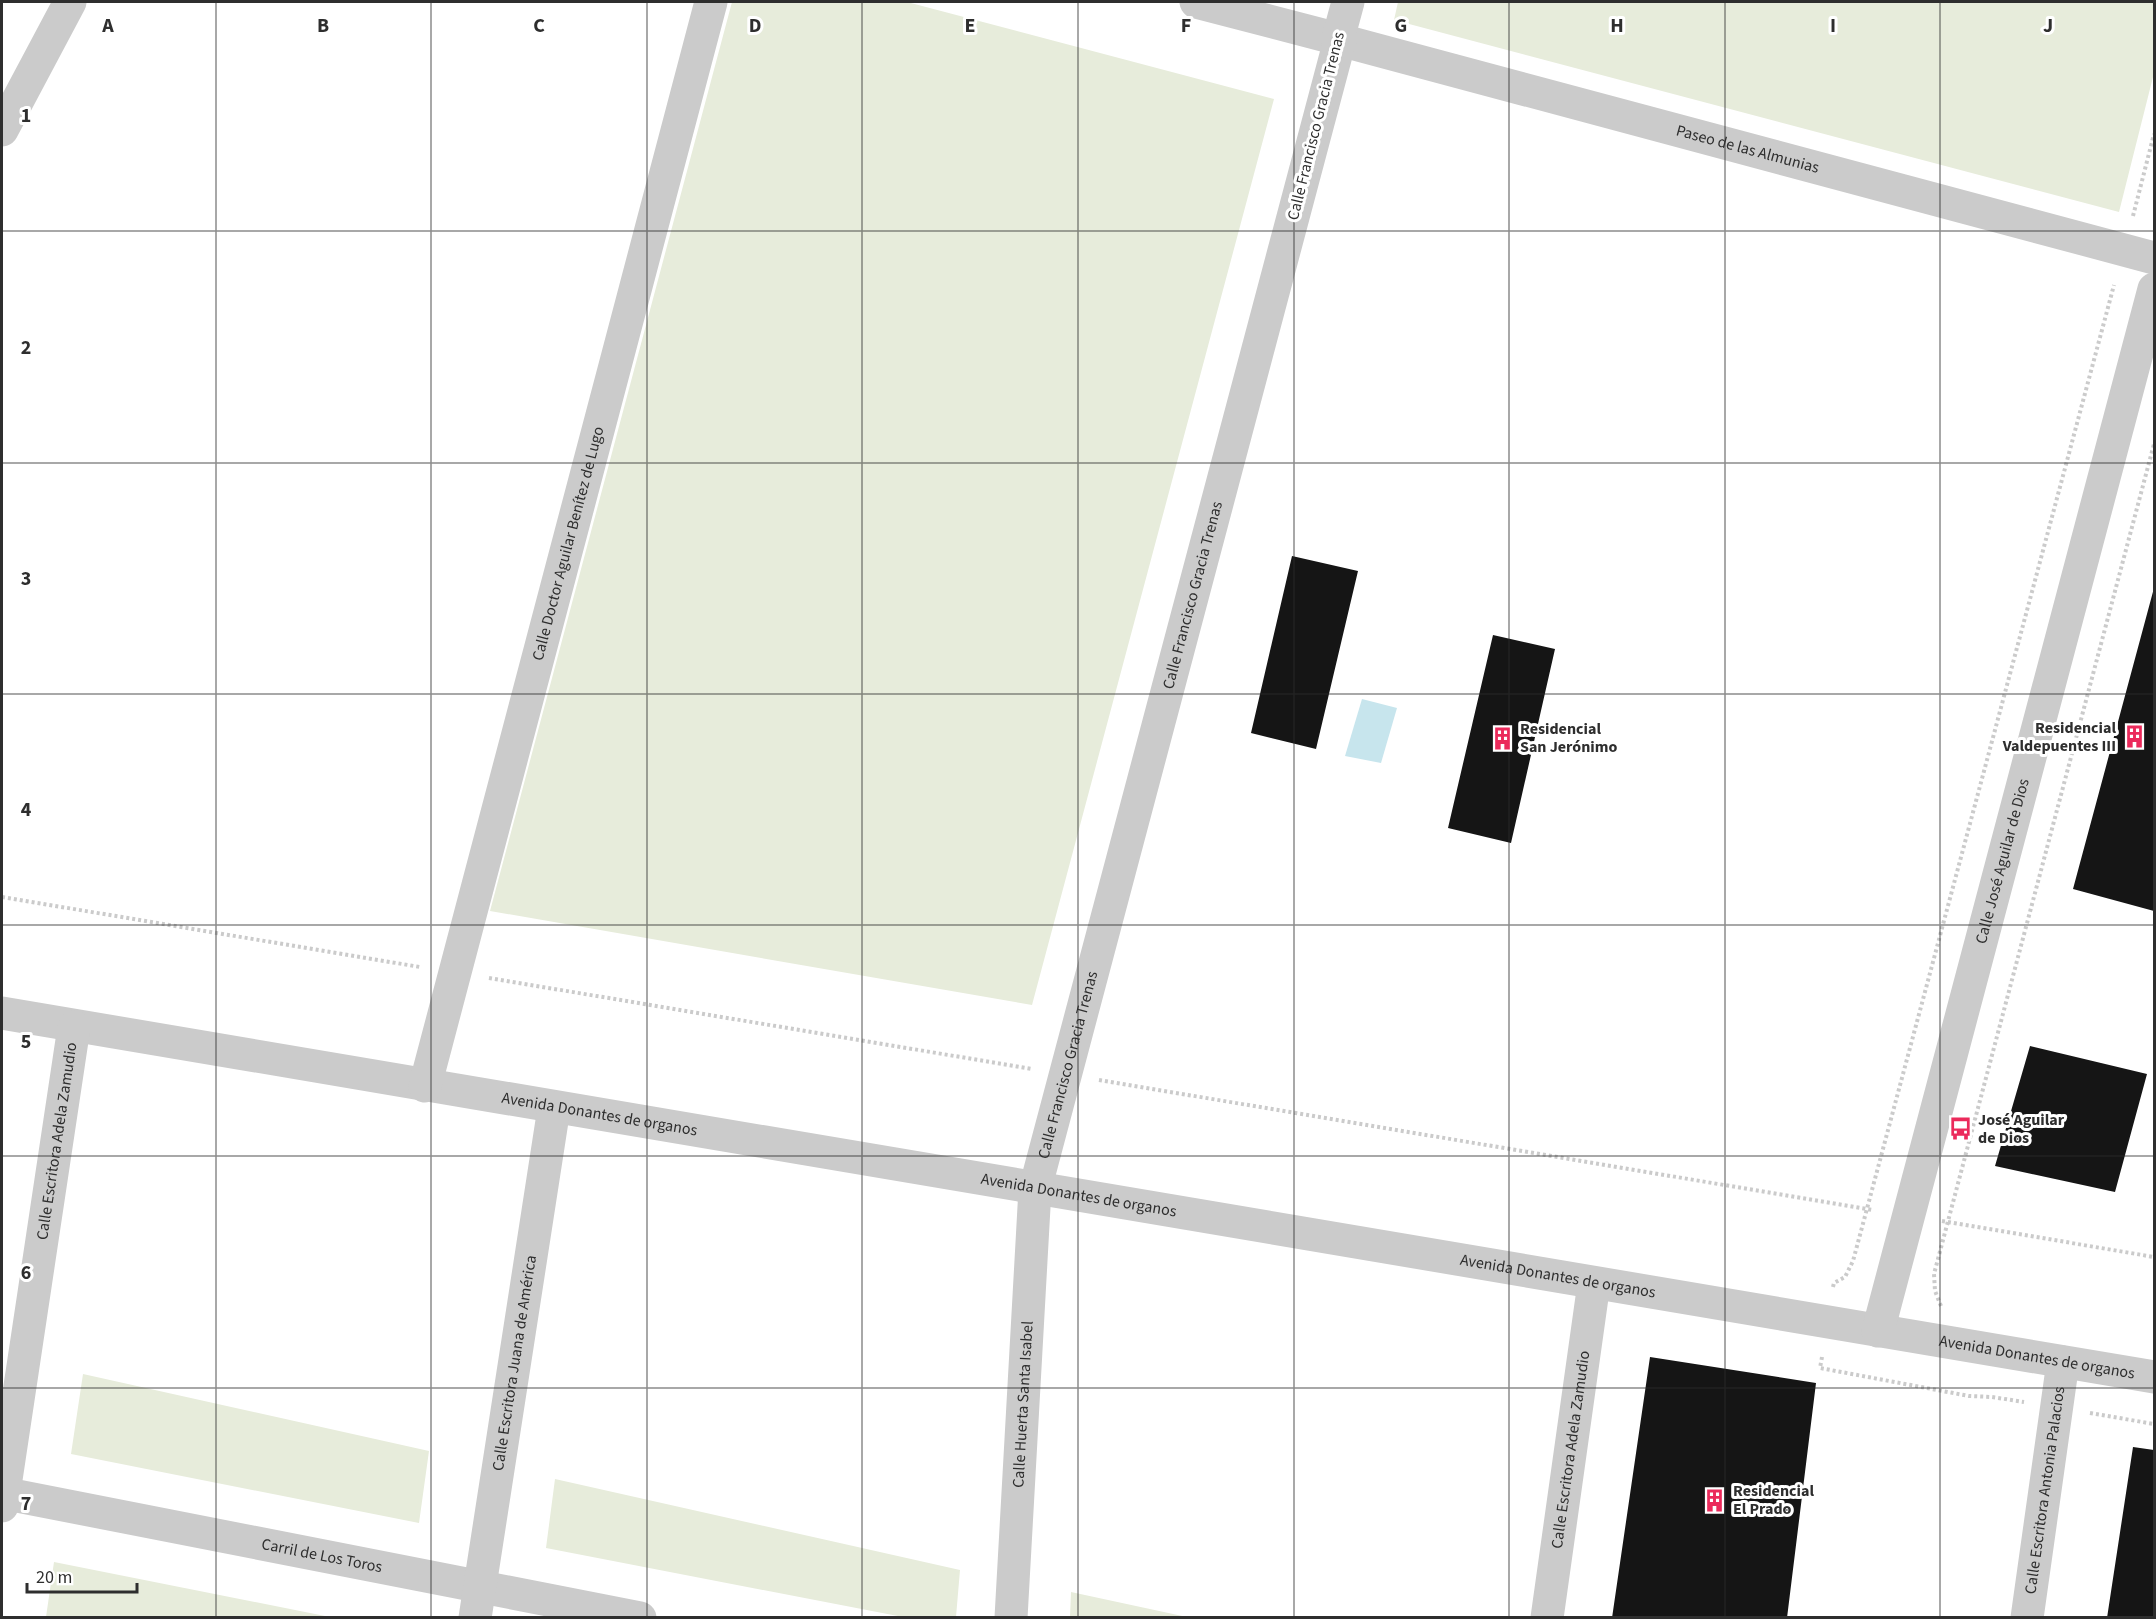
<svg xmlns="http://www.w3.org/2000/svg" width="2156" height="1619" font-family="'Source Sans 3',sans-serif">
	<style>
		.green { fill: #e7ecdb }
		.water { fill: #c7e5ed }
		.building { fill: #151515 }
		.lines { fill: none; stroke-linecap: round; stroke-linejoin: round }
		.path { stroke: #cbcbcb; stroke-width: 4; stroke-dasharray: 3 3; stroke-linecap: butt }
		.minor { stroke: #cbcbcb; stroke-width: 33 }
		.grid { fill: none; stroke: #2e2e2e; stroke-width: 1.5; stroke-opacity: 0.55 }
		.labels { text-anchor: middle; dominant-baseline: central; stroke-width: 6; stroke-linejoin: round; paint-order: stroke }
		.street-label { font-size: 16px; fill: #2e2e2e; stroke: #fff }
		.poi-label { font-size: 16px; font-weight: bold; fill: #2e2e2e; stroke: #fff; text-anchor: start }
		.grid-label { font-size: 20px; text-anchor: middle; font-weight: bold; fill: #2e2e2e; stroke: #fff; stroke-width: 6; stroke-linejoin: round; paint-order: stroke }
	</style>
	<rect width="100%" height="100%" fill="#fff"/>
	<path class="green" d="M 732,2 L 907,2 L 1274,99 L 1032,1005 L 490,911 Z
		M 1398,2 L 2154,2 L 2154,73 L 2119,212 L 1394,20 Z
		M 83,1374 L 429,1451 L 419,1523 L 71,1454 Z
		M 555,1479 L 960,1570 L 956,1617 L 903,1617 L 546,1548 Z
		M 54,1562 L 330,1617 L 46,1617 Z
		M 1071,1592 L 1187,1617 L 1070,1617 Z"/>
	<path class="water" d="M 1362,699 L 1397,708 L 1381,763 L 1345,756 Z"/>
	<path class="building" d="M 1292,556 L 1358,571 L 1316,749 L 1251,733 Z
		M 2154,588 L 2154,911 L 2073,889 Z
		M 1493,635 L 1555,649 L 1511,843 L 1448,828 Z
		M 2030,1046 L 2147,1074 L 2115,1192 L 1995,1166 Z
		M 1650,1357 L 1816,1383 L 1787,1618 L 1612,1618 Z
		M 2133,1447 L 2154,1450 L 2154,1618 L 2107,1618 Z"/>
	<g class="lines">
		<path class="path" d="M 2133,216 L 2154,134
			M 2,897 L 420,967
			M 489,978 L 1032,1069
			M 1099,1080 L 1873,1210
			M 1942,1221 L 2154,1257
			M 1833,1287 L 1834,1283 L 1845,1277 L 1853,1261 L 2114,285
			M 1941,1306 L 1935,1291 L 1934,1274 L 2154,444
			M 1822,1357 L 1820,1368 L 1969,1396 L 1992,1397 L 2024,1402
			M 2090,1413 L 2154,1424"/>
		<g class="minor">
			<path d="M 1196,2 L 1338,39"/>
			<path id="s1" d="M 1340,40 L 2154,258"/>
			<path d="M 2,130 L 70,2"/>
			<path id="s2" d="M 2,1013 L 2154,1377"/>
			<path id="s3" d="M 425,1086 L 711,2"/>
			<path id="s4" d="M 1878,1331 L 2154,289"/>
			<path id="s5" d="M 2,1493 L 640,1618"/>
			<path id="s6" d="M 2,1506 L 74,1027"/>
			<path id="s7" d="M 475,1618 L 554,1108"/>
			<path id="s8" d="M 1011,1618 L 1035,1189 L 1340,40 L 1338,39 L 1348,2"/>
			<path id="s9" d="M 1547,1618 L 1594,1283"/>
			<path id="s10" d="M 2027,1618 L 2063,1362"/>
		</g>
	</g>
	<path class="grid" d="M 216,2 L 216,1618M 431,2 L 431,1618M 647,2 L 647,1618M 862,2 L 862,1618M 1078,2 L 1078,1618M 1294,2 L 1294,1618M 1509,2 L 1509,1618M 1725,2 L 1725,1618M 1940,2 L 1940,1618M 2,231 L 2154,231M 2,463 L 2154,463M 2,694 L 2154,694M 2,925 L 2154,925M 2,1156 L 2154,1156M 2,1388 L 2154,1388"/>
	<defs>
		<symbol id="building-bare" viewBox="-9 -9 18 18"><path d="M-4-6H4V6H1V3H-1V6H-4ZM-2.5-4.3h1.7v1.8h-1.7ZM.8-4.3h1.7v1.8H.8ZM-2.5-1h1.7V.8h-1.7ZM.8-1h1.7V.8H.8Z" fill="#eb2a5b" stroke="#fff" stroke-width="2.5" paint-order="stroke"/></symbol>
		<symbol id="bus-bare" viewBox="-9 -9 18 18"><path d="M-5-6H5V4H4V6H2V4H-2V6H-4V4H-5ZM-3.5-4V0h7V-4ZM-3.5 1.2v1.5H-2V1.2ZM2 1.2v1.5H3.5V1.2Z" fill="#eb2a5b" stroke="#fff" stroke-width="2.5" paint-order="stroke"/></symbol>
	</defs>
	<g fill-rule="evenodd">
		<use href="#building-bare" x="2118" y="720" width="33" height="33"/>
		<use href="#building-bare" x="1486" y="722" width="33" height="33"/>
		<use href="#bus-bare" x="1944" y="1112" width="33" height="33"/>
		<use href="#building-bare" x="1698" y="1484" width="33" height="33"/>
	</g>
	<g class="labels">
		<g class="street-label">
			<text transform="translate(1316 126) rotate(-76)">Calle Francisco Gracia Trenas</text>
			<text stroke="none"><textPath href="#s1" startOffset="422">Paseo de las Almunias</textPath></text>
			<text stroke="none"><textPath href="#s3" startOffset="561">Calle Doctor Aguilar Benítez de Lugo</textPath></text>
			<text stroke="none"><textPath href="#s8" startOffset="1044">Calle Francisco Gracia Trenas</textPath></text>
			<text stroke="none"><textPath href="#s4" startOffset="486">Calle José Aguilar de Dios</textPath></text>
			<text stroke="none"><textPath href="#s8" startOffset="558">Calle Francisco Gracia Trenas</textPath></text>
			<text stroke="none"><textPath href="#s2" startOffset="606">Avenida Donantes de organos</textPath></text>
			<text stroke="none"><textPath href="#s6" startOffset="369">Calle Escritora Adela Zamudio</textPath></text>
			<text stroke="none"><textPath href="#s2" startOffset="1092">Avenida Donantes de organos</textPath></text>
			<text stroke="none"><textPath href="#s2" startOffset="1578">Avenida Donantes de organos</textPath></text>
			<text stroke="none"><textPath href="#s2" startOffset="2064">Avenida Donantes de organos</textPath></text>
			<text stroke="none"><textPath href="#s7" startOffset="258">Calle Escritora Juana de América</textPath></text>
			<text stroke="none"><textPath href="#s8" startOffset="214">Calle Huerta Santa Isabel</textPath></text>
			<text stroke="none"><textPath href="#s9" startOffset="170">Calle Escritora Adela Zamudio</textPath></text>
			<text stroke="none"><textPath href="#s10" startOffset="129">Calle Escritora Antonia Palacios</textPath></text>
			<text stroke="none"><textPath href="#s5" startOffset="326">Carril de Los Toros</textPath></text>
		</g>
		<g class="poi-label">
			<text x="2116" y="728" text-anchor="end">Residencial<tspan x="2116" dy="18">Valdepuentes III</tspan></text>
			<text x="1520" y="729">Residencial<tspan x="1520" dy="18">San Jerónimo</tspan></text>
			<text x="1978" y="1120">José Aguilar<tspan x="1978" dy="18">de Dios</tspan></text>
			<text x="1733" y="1491">Residencial<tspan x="1733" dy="18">El Prado</tspan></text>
		</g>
	</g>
	<g class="grid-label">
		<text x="108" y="32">A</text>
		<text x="323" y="32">B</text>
		<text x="539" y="32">C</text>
		<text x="755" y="32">D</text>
		<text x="970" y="32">E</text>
		<text x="1186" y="32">F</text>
		<text x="1401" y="32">G</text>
		<text x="1617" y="32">H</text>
		<text x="1833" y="32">I</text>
		<text x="2048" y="32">J</text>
		<text x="26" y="122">1</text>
		<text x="26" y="354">2</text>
		<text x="26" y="585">3</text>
		<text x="26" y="816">4</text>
		<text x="26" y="1048">5</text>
		<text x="26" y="1279">6</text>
		<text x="26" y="1510">7</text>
	</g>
	<rect width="2156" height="1619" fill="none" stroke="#2e2e2e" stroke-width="6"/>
	<path d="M27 1583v9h110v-9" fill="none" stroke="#2e2e2e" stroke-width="3"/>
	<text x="36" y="1583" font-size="18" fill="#2e2e2e" stroke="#ffffff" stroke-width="4.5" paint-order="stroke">20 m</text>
</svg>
